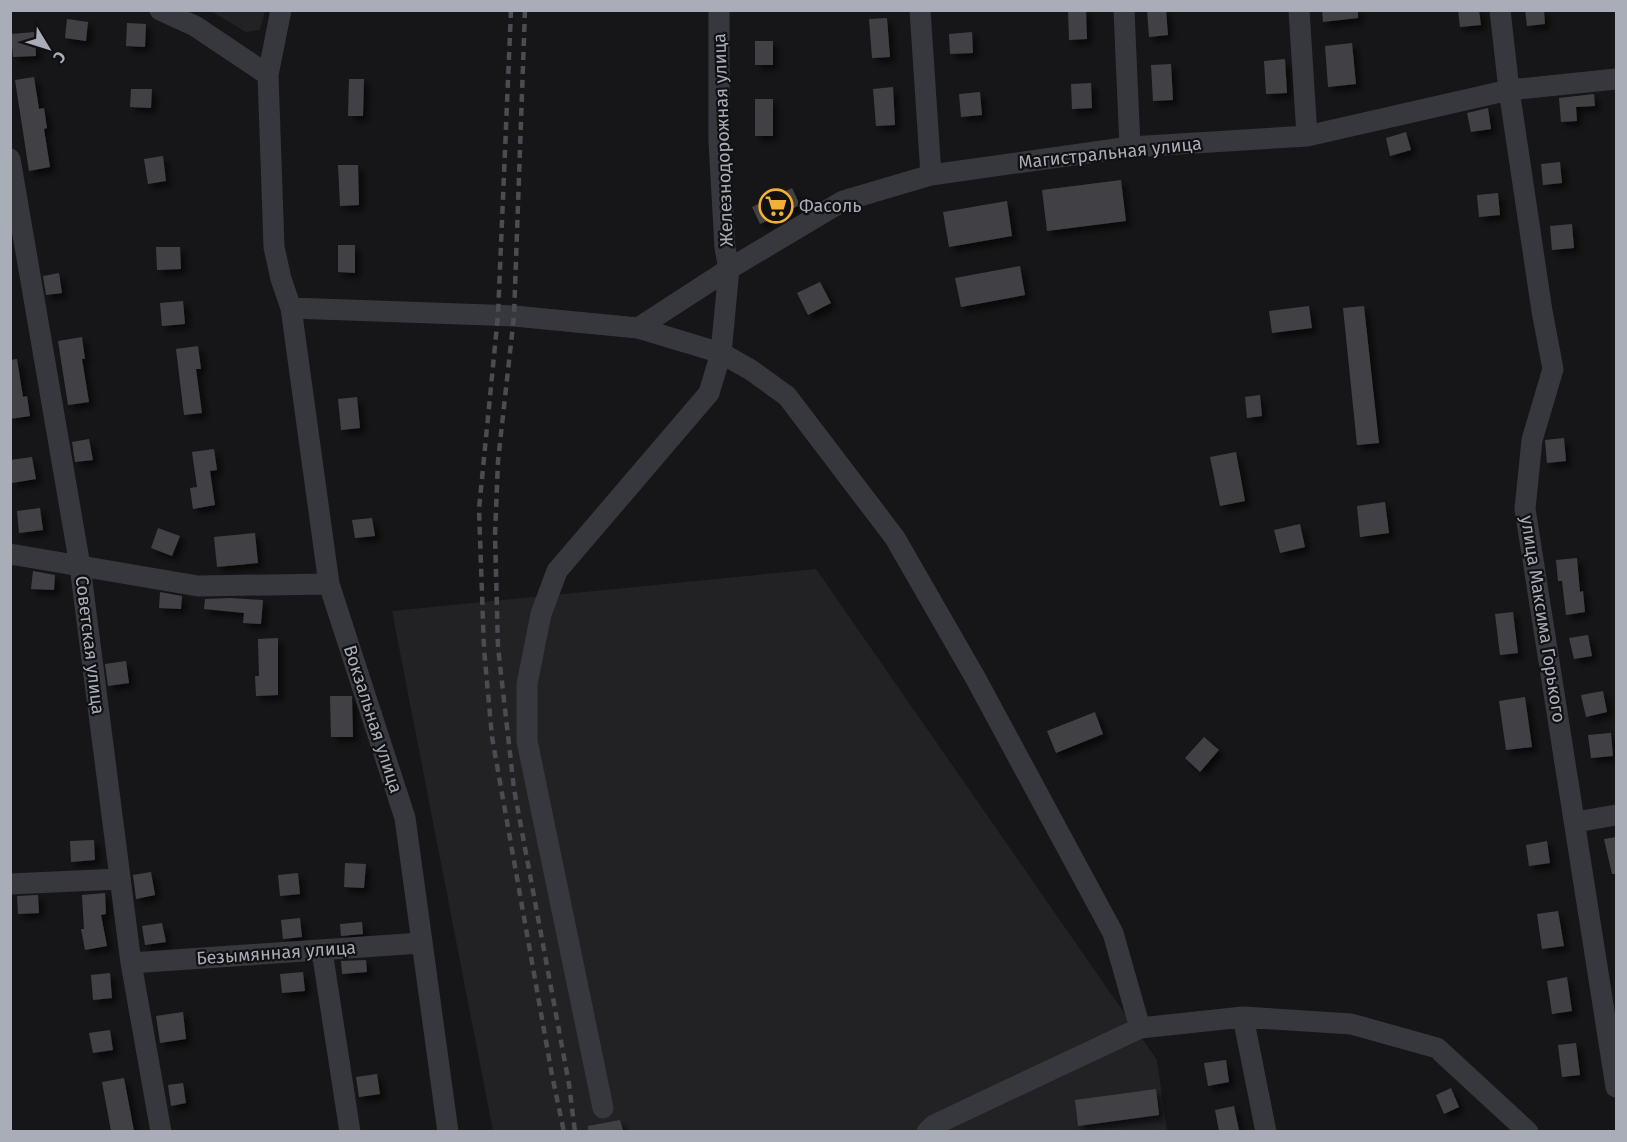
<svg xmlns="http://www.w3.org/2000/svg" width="1627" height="1142" font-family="'Fira Sans',sans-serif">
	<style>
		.built { fill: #222225 }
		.building { fill: #404145; filter: url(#shadow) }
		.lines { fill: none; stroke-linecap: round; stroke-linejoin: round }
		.minor { stroke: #37383d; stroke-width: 21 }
		.rail { stroke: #4a4c52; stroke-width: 4.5; stroke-dasharray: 8 6; stroke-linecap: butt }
		.labels { text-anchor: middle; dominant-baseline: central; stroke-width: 4.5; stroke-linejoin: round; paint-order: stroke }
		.street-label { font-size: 18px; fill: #a8adb8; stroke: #111113 }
		.poi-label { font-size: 18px; fill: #a8adb8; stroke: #111113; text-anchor: start }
	</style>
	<defs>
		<filter id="shadow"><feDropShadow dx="5" dy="5" stdDeviation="3" flood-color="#0009"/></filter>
	</defs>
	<rect width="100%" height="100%" fill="#161618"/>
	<path class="built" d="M 211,11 L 265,11 L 260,30 L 246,32 Z
		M 816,569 L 1157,1060 L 1167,1131 L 493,1131 L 392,611 Z"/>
	<path class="building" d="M 1068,10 L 1086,10 L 1087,39 L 1069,40 Z
		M 1147,10 L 1166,10 L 1168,35 L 1149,37 Z
		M 1322,10 L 1358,10 L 1358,18 L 1323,22 Z
		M 1458,10 L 1479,10 L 1481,25 L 1460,27 Z
		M 1525,10 L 1544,10 L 1545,24 L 1527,26 Z
		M 887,18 L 890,57 L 872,58 L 869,19 Z
		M 67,19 L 88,22 L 86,41 L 65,38 Z
		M 127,23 L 146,24 L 145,47 L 126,46 Z
		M 35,32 L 36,56 L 13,57 L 11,34 Z
		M 972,32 L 973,53 L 950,54 L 949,34 Z
		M 755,41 L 773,41 L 773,65 L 755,65 Z
		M 1352,43 L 1356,84 L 1328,87 L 1325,46 Z
		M 1285,59 L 1287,93 L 1266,94 L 1264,61 Z
		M 1171,64 L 1173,100 L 1153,101 L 1151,65 Z
		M 34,77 L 39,109 L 44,108 L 47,128 L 44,129 L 50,167 L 29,171 L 15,80 Z
		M 349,79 L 364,79 L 363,116 L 348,116 Z
		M 1091,83 L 1092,108 L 1072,109 L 1071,84 Z
		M 893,87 L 895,125 L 876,126 L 873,89 Z
		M 131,89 L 152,89 L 151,108 L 130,107 Z
		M 980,92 L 982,115 L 961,117 L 959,94 Z
		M 1594,94 L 1595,106 L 1576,107 L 1577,121 L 1561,122 L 1559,98 Z
		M 755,99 L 773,99 L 773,136 L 755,136 Z
		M 1488,108 L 1491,129 L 1471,132 L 1467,113 Z
		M 1406,132 L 1411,150 L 1390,156 L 1386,138 Z
		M 163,156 L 166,181 L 148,184 L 144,159 Z
		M 1560,162 L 1562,183 L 1543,185 L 1541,164 Z
		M 338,165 L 358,165 L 359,205 L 340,206 Z
		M 1121,180 L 1126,221 L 1047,231 L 1042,190 Z
		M 792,188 L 800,205 L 760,224 L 752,207 Z
		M 1498,193 L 1500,215 L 1479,217 L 1477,195 Z
		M 1007,201 L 1012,236 L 949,247 L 943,212 Z
		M 1572,224 L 1574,248 L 1552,250 L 1550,226 Z
		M 338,245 L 355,245 L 355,273 L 338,272 Z
		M 156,247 L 180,247 L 181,269 L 157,270 Z
		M 1020,266 L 1025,295 L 961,307 L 955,278 Z
		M 59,273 L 62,293 L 46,295 L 43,276 Z
		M 820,282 L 831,303 L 808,315 L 797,293 Z
		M 183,301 L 185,324 L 162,326 L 160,303 Z
		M 1309,306 L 1312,328 L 1272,333 L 1269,311 Z
		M 1364,306 L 1379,443 L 1357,445 L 1343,308 Z
		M 82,337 L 85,359 L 82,359 L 89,402 L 68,405 L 58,341 Z
		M 198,346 L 201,369 L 196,369 L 202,413 L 184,415 L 176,349 Z
		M 17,359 L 23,397 L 27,396 L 30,416 L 10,419 L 10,360 Z
		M 1260,395 L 1262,416 L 1247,418 L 1245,397 Z
		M 357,397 L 360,428 L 341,430 L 338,399 Z
		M 1564,438 L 1566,461 L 1547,463 L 1545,440 Z
		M 89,439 L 93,460 L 75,462 L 72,442 Z
		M 214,449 L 217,470 L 210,471 L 215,505 L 193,509 L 190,488 L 197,487 L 192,452 Z
		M 1236,452 L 1245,501 L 1220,506 L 1210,457 Z
		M 32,457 L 36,479 L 12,483 L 10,460 Z
		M 1385,502 L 1389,533 L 1360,537 L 1357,506 Z
		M 40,508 L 43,530 L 19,533 L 17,511 Z
		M 372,518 L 375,536 L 355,538 L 352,520 Z
		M 1300,524 L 1305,547 L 1280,553 L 1274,530 Z
		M 158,528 L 180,536 L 172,556 L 151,548 Z
		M 255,533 L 258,563 L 217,567 L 214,537 Z
		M 1577,558 L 1580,592 L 1583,591 L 1585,612 L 1566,615 L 1562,581 L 1558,581 L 1556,560 Z
		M 33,571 L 55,575 L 54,590 L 31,589 Z
		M 160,592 L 182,596 L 181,609 L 159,608 Z
		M 231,598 L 263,600 L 261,624 L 243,623 L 244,613 L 204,609 L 205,599 Z
		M 1513,612 L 1518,653 L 1500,655 L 1495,614 Z
		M 1588,635 L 1592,656 L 1574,659 L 1569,638 Z
		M 278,638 L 278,695 L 256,696 L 255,676 L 259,676 L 258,639 Z
		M 126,661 L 129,683 L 108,686 L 105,664 Z
		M 1603,691 L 1607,712 L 1586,717 L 1581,695 Z
		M 330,696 L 352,696 L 353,737 L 331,737 Z
		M 1525,697 L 1532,747 L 1506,750 L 1499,701 Z
		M 1095,712 L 1103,734 L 1056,753 L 1047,731 Z
		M 1611,733 L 1613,756 L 1591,758 L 1588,735 Z
		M 1204,737 L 1219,750 L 1200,772 L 1185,758 Z
		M 1617,837 L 1617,874 L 1612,874 L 1604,839 Z
		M 94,840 L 95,860 L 71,862 L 70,841 Z
		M 1547,841 L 1550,863 L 1529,866 L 1526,845 Z
		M 345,863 L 366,864 L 364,888 L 344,887 Z
		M 151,872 L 155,895 L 136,899 L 133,875 Z
		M 298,873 L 300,894 L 280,896 L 278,875 Z
		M 105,893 L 106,914 L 101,915 L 107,946 L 85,950 L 81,929 L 84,929 L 82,895 Z
		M 38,895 L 39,913 L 18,914 L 17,896 Z
		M 1558,911 L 1564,946 L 1542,949 L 1537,914 Z
		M 300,918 L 302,937 L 283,939 L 281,920 Z
		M 362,922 L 363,934 L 341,936 L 340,924 Z
		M 162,923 L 166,942 L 145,945 L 142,926 Z
		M 366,960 L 367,972 L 342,974 L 341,961 Z
		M 303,972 L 305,991 L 282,993 L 280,974 Z
		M 110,973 L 112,998 L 93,1000 L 91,975 Z
		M 1567,977 L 1572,1011 L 1552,1014 L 1547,981 Z
		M 183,1012 L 186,1039 L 160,1043 L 156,1016 Z
		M 110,1030 L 113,1050 L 93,1053 L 89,1033 Z
		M 1576,1043 L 1580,1075 L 1562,1077 L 1558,1045 Z
		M 1226,1060 L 1229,1082 L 1208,1086 L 1204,1063 Z
		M 377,1074 L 380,1094 L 359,1097 L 356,1077 Z
		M 124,1078 L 134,1131 L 111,1131 L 102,1082 Z
		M 183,1083 L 186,1103 L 171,1106 L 168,1085 Z
		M 1451,1088 L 1459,1107 L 1444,1114 L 1436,1095 Z
		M 1156,1089 L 1159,1115 L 1078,1126 L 1075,1100 Z
		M 1234,1106 L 1239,1130 L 1219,1131 L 1215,1110 Z
		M 620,1120 L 623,1131 L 588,1131 L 588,1126 Z"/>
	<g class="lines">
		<path class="minor" d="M 160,10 L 195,26 L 268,75
			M 281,10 L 268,75 L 274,247 L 281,279 L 291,308 L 329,584 L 405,818 L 448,1132
			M 920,10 L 931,175
			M 1124,10 L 1130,147
			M 1299,10 L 1307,136
			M 1500,10 L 1509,90 L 1542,311 L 1553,369 L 1532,440 L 1525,509 L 1616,1087
			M 10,159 L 80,566 L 131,963 L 161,1132
			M 291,308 L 514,316 L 638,328 L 721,353 L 751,370 L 787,396 L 895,538 L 976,679 L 1113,933 L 1140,1028
			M 638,328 L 729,269 L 843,201 L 931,175 L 1130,147 L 1307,136 L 1509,90 L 1616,79
			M 10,554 L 198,586 L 329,584
			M 1576,822 L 1616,815
			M 10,884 L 119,879
			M 322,951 L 350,1132
			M 131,963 L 421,943
			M 1243,1017 L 1266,1132
			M 603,1108 L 527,741 L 527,684 L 541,614 L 557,571 L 709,393 L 721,353 L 729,269 L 725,248 L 719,142 L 719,10
			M 927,1132 L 934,1125 L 1140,1028 L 1243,1017 L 1351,1024 L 1437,1048 L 1528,1132"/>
		<path class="rail" d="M 511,10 L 498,315 L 479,509 L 484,649 L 492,737 L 552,1075 L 564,1132
			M 525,10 L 514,316 L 498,461 L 495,535 L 498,647 L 514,789 L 569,1084 L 575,1132"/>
	</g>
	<defs>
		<symbol id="supermarket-ring" viewBox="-11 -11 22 22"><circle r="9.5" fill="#111113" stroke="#f2b134" stroke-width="1.5"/><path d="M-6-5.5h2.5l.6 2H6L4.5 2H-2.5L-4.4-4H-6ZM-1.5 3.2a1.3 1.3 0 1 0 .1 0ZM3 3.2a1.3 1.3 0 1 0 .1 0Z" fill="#f2b134"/></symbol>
	</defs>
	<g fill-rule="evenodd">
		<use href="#supermarket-ring" x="757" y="187" width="38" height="38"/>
	</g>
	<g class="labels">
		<g class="street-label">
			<text transform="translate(723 140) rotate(-92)">Железнодорожная улица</text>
			<text transform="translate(1110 153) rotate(-6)">Магистральная улица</text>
			<text transform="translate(1543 619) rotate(81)">улица Максима Горького</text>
			<text transform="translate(90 645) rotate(83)">Советская улица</text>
			<text transform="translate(373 719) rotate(72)">Вокзальная улица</text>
			<text transform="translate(276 953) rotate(-4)">Безымянная улица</text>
		</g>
		<g class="poi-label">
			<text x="799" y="206">Фасоль</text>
		</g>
	</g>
	<rect width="1627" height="1142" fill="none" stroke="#a8adb8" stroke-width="24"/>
	<g transform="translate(48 48) rotate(128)" stroke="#111113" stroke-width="4.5" paint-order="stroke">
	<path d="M0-4.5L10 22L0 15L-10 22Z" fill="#a8adb8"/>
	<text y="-9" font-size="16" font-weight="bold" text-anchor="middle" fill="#a8adb8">С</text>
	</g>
</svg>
